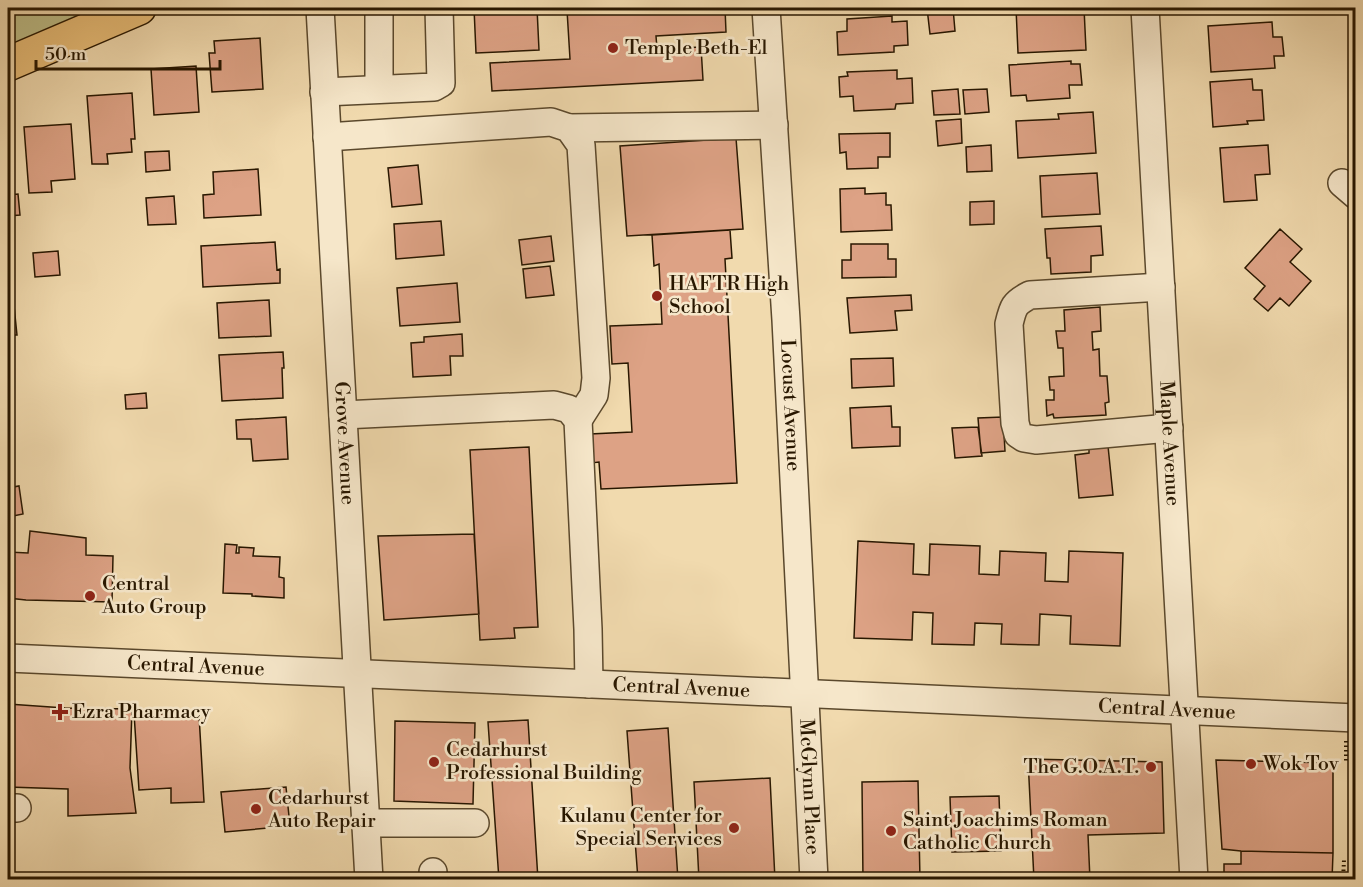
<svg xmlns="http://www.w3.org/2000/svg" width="1363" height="887" font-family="'Libre Bodoni',serif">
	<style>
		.green { fill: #bebe88; stroke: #736a44; stroke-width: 1.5 }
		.building { fill: #dda285; stroke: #281700; stroke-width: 1.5 }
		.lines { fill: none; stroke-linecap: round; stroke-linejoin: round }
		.minor-casing { stroke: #5a482c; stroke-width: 30 }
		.major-casing { stroke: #281700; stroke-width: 36 }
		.path { stroke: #281700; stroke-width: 4; stroke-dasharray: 1.5 3; stroke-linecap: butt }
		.minor { stroke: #f6e7ca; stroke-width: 27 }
		.major { stroke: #e8bd77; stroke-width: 33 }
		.poi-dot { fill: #8f2418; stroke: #f6e7ca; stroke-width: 2 }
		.labels { text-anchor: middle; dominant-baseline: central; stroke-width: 5; stroke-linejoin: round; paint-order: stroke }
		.poi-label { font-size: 20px; fill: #281700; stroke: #f6e7ca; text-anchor: start }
		.street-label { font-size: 20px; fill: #281700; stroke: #f6e7ca }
	</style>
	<rect width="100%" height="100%" fill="#f1daae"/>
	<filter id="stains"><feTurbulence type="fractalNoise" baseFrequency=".00333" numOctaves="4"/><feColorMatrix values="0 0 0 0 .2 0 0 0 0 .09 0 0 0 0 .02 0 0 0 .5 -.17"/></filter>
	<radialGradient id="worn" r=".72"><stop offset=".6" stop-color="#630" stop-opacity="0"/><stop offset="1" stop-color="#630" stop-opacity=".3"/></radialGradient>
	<path class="green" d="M 8,8 L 131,8 L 8,60 Z"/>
	<path class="building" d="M 474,8 L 537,8 L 539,50 L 476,53 Z
		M 551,8 L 725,8 L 726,32 L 656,36 L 657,49 L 701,47 L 703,80 L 492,91 L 490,63 L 570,59 L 567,10 L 551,11 Z
		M 927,8 L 953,8 L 955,31 L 930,34 Z
		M 1016,8 L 1084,8 L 1086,50 L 1018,53 Z
		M 1316,8 L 1344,8 L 1344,11 L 1317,13 Z
		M 892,16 L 892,22 L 907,21 L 908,45 L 894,46 L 894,52 L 838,55 L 837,32 L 847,31 L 847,19 Z
		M 1272,22 L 1273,37 L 1282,37 L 1284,56 L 1274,56 L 1275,68 L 1211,72 L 1208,26 Z
		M 260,38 L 263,89 L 212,92 L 209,53 L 215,53 L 214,41 Z
		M 1071,61 L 1071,64 L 1080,64 L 1082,85 L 1069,85 L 1070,98 L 1027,101 L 1026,95 L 1011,96 L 1009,65 Z
		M 196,66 L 199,112 L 154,115 L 151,69 Z
		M 897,70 L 897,79 L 912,78 L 913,103 L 896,104 L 895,109 L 854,111 L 853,96 L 840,97 L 839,77 L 848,76 L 847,72 Z
		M 1252,79 L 1253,90 L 1262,90 L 1264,120 L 1247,121 L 1248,124 L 1213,127 L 1210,82 Z
		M 958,89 L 960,114 L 934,115 L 932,91 Z
		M 987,89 L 989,112 L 965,114 L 963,90 Z
		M 132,93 L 135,139 L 131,139 L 132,152 L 107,154 L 108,164 L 92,164 L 87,96 Z
		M 1093,112 L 1096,153 L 1018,158 L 1016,121 L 1059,119 L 1058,114 Z
		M 961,119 L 962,143 L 938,146 L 936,121 Z
		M 71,124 L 75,179 L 51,181 L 52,192 L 29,193 L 24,127 Z
		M 890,133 L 890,157 L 878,157 L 878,168 L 847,169 L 846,152 L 840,153 L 839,134 Z
		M 736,138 L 743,229 L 627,236 L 620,146 Z
		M 991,145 L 992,171 L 967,172 L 966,147 Z
		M 1268,145 L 1270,174 L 1255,175 L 1257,200 L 1224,202 L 1220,148 Z
		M 169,151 L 170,170 L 146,172 L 145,152 Z
		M 418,165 L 422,204 L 392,207 L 388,168 Z
		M 258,169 L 261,215 L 204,218 L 203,195 L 214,194 L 213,172 Z
		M 1097,173 L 1100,214 L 1042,217 L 1040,176 Z
		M 865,188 L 865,194 L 886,193 L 886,205 L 891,205 L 892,230 L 841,232 L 840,189 Z
		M 18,194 L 20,215 L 8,216 L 8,195 Z
		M 174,196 L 176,224 L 148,225 L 146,198 Z
		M 994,201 L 994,224 L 970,225 L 970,202 Z
		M 441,221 L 444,255 L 396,259 L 394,224 Z
		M 1101,226 L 1103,255 L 1091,256 L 1091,272 L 1051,274 L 1050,258 L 1047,258 L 1045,229 Z
		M 1280,229 L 1302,249 L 1290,262 L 1311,281 L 1289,306 L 1280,298 L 1268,311 L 1254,299 L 1265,286 L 1245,268 Z
		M 730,230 L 732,258 L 725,259 L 737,483 L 601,489 L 599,462 L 591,463 L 590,434 L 632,432 L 628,363 L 612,364 L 610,326 L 662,324 L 659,264 L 654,266 L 652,235 Z
		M 551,236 L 554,261 L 522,265 L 519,240 Z
		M 275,242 L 277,270 L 280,269 L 280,283 L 203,287 L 201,246 Z
		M 851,244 L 888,244 L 888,259 L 896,259 L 896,277 L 842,278 L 842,260 L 851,260 Z
		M 58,251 L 60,275 L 35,277 L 33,253 Z
		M 550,266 L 554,295 L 526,298 L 523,269 Z
		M 1355,271 L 1356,271 L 1356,323 L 1351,323 Z
		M 457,283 L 460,322 L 400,326 L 397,288 Z
		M 911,295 L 912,310 L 895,311 L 897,330 L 850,333 L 847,298 Z
		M 8,296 L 13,296 L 17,335 L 8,335 Z
		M 269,300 L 271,336 L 219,338 L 217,303 Z
		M 1100,307 L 1101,331 L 1092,332 L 1093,350 L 1099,349 L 1100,376 L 1107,376 L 1109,402 L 1105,403 L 1106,415 L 1054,418 L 1053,414 L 1047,416 L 1046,400 L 1054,400 L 1054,390 L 1050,390 L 1049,377 L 1064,376 L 1063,348 L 1058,348 L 1056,331 L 1065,331 L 1064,310 Z
		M 462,334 L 463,356 L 450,356 L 451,375 L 413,377 L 411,343 L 424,342 L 424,337 Z
		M 283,352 L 284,368 L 282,368 L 283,398 L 222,401 L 219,355 Z
		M 893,358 L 894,386 L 852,388 L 851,359 Z
		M 146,393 L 147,408 L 126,409 L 125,395 Z
		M 891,406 L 892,427 L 900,427 L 900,446 L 852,448 L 850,408 Z
		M 286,417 L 288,459 L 253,461 L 251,439 L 237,439 L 236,420 Z
		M 1003,417 L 1005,451 L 981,453 L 978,418 Z
		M 978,427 L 982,456 L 955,458 L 952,428 Z
		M 1108,446 L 1113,495 L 1079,498 L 1075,455 L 1089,453 L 1089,447 Z
		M 529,447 L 538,627 L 514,628 L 515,638 L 480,640 L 470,450 Z
		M 19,486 L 23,514 L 8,517 L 8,488 Z
		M 30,531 L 86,538 L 86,555 L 113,556 L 112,602 L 26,600 L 8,598 L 8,552 L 28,553 Z
		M 474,534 L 479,614 L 384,620 L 378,536 Z
		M 858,541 L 914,544 L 913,574 L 929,575 L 930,544 L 980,546 L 979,574 L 999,575 L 1000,551 L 1046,553 L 1045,581 L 1068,582 L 1069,551 L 1123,553 L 1120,646 L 1070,644 L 1071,616 L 1040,614 L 1039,645 L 1001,644 L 1002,624 L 975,623 L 974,645 L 932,644 L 933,613 L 913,612 L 912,640 L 854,638 Z
		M 225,544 L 237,545 L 236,553 L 239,553 L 239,547 L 254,548 L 253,556 L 280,557 L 279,577 L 284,578 L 284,598 L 252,596 L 252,594 L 223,593 Z
		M 8,704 L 65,708 L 132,709 L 130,768 L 136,813 L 68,816 L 68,789 L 8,787 Z
		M 134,713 L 199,715 L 204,802 L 171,803 L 171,788 L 139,790 Z
		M 528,720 L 538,880 L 499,880 L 488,722 Z
		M 395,721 L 475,723 L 473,804 L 394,801 Z
		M 668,728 L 678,880 L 638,880 L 627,731 Z
		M 1028,759 L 1162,762 L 1164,833 L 1088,835 L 1090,880 L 1034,880 Z
		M 1216,760 L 1333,763 L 1333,853 L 1241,851 L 1222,849 Z
		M 770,778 L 775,880 L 759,880 L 758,874 L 734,875 L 735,880 L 699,880 L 694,782 Z
		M 918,781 L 920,880 L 863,880 L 862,782 Z
		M 286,787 L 290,826 L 225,832 L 221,792 Z
		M 999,796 L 1001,851 L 952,852 L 950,797 Z
		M 1241,851 L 1333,853 L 1332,880 L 1224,880 L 1224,864 L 1241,864 Z"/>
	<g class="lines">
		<defs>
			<g id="minor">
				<path id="s1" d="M 320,8 L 369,880"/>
				<path d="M 379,8 L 379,89"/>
				<path id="s2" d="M 766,8 L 786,320 L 814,880"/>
				<path id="s3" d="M 1145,8 L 1194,880"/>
				<path d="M 324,92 L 434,87 L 441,83 L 439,8"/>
				<path d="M 569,128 L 774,125"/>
				<path d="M 327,137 L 551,122 L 569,128 L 581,145 L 596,378 L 594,395 L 578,420"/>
				<path d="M 1342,183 L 1356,195"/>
				<path d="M 1161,287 L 1030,295 C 1014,303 1013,307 1009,324 L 1015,423 L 1018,434 L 1024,438 L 1036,440 L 1169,428"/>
				<path d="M 343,415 L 554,405 L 569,409 L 578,420 L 588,629 L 589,684"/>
				<path id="s4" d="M 8,658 L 1356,718"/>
				<path d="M 8,808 L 17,808"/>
				<path d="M 367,823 L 475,823"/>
				<path d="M 433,872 L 433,880"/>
			</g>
			<path id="major" d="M 8,64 L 139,8"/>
		</defs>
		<use href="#minor" class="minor-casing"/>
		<use href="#major" class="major-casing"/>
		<path class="path" d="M 1346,741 L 1346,761
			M 1343,880 L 1344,860"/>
		<use href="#minor" class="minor"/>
		<use href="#major" class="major"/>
	</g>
	<g class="poi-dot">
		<circle cx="613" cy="48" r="6"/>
		<circle cx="657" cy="296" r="6"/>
		<circle cx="90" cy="596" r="6"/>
		<path d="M57 703h6v6h6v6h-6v6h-6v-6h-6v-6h6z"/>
		<circle cx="434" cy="762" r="6"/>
		<circle cx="1251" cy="764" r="6"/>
		<circle cx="1151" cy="767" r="6"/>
		<circle cx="256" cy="809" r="6"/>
		<circle cx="734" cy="828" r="6"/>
		<circle cx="891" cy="831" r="6"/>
	</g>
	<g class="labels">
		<g class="poi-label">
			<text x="625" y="48">Temple Beth-El</text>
			<text x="669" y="284">HAFTR High<tspan x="669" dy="23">School</tspan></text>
			<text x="102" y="584">Central<tspan x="102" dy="23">Auto Group</tspan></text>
			<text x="72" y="712">Ezra Pharmacy</text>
			<text x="446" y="750">Cedarhurst<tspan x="446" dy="23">Professional Building</tspan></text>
			<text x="1263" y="764">Wok Tov</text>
			<text x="1139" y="767" text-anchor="end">The G.O.A.T.</text>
			<text x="268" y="798">Cedarhurst<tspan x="268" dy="23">Auto Repair</tspan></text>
			<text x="722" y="816" text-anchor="end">Kulanu Center for<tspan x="722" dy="23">Special Services</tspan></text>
			<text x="903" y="820">Saint Joachims Roman<tspan x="903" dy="23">Catholic Church</tspan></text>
		</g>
		<g class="street-label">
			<text stroke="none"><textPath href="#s2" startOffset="398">Locust Avenue</textPath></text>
			<text stroke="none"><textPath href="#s1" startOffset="436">Grove Avenue</textPath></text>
			<text stroke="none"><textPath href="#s3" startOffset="436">Maple Avenue</textPath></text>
			<text stroke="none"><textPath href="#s4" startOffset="188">Central Avenue</textPath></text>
			<text stroke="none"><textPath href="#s4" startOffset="674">Central Avenue</textPath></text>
			<text stroke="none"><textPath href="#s4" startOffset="1160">Central Avenue</textPath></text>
			<text stroke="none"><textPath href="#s2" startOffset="780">McGlynn Place</textPath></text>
		</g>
	</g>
	<rect width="1363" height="887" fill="none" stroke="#f1daae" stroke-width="30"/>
	<rect x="9" y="9" width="1345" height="869" fill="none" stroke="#281700" stroke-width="3"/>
	<rect x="15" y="15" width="1333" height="857" fill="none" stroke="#281700" stroke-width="1.5"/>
	<path d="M36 60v9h184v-9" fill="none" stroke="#281700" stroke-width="3"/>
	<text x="45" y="60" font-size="18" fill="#281700" stroke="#f6e7ca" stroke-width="4.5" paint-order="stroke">50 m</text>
	<rect width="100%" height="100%" filter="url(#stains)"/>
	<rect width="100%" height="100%" fill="url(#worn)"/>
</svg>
